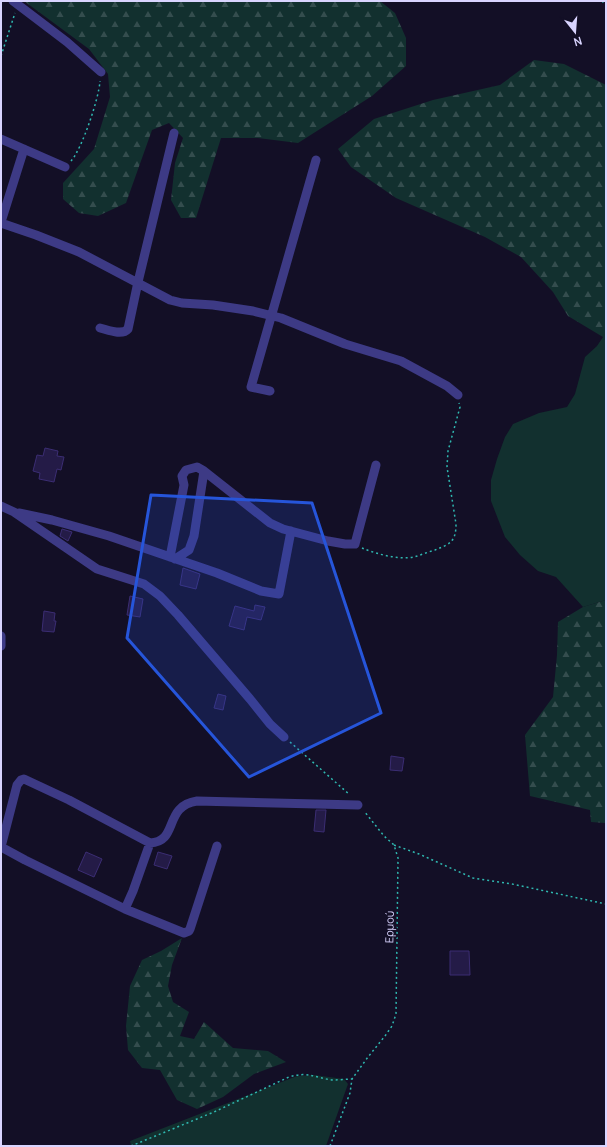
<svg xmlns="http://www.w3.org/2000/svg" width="607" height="1147" font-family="Manrope,sans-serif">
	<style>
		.grass { fill: #12302f }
		.forest { fill: url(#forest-firs) }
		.building { fill: #241b47; stroke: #3b2d73 }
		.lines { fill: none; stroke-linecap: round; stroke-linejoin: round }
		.path { stroke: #2fb8b0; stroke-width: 1.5; stroke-dasharray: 2 3; stroke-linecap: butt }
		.street { stroke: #3d3a85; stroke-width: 9 }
		.marked { fill: #2655da; fill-opacity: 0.2; stroke: #2655da; stroke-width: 3; stroke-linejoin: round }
		.labels { text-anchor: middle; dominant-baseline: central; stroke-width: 3.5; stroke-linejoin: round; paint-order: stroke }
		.street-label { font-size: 11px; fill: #d9d4ff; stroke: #130f26 }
	</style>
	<defs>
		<pattern id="forest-firs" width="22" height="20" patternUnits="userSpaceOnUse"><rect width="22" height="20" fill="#12302f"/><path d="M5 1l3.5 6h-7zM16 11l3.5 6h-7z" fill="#344d4e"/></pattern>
	</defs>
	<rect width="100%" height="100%" fill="#130f26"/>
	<path class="grass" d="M 603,337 L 606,337 L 606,600 L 583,607 L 556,577 L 538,571 L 520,555 L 505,537 L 491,501 L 491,480 L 497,459 L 505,437 L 513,424 L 539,413 L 567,407 L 575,394 L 585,357 L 597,346 Z
		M 314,1075 L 344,1079 L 348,1084 L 326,1146 L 131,1146 L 130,1141 L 297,1076 Z"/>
	<path class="forest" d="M 24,1 L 380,1 L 395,13 L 406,38 L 406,66 L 372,96 L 298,143 L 258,138 L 221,138 L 196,218 L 181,218 L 171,200 L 175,163 L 183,138 L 169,123 L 152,130 L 126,203 L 98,216 L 79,213 L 63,199 L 63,183 L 94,149 L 110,97 L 108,74 L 89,49 Z
		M 534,60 L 564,64 L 606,85 L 606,337 L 603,337 L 568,316 L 553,292 L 521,257 L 485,237 L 396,198 L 351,167 L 338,149 L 374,119 L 433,100 L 500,85 Z
		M 606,600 L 606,822 L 605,823 L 591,822 L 590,810 L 530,796 L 525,735 L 553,697 L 557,655 L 558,622 L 583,607 Z
		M 182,938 L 172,965 L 168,986 L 173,1002 L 189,1012 L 180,1036 L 194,1039 L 204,1022 L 233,1048 L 268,1051 L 286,1062 L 254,1074 L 223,1097 L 197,1109 L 177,1100 L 160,1070 L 142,1068 L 128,1050 L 126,1026 L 130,986 L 142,960 L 161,951 Z"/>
	<path class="building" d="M 45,448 L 58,451 L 57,456 L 64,457 L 61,470 L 57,469 L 54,482 L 39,479 L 40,473 L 33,471 L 37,455 L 43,456 Z
		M 62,529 L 72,532 L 68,541 L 60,536 Z
		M 183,568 L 200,574 L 196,589 L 180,585 Z
		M 130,596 L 143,599 L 140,617 L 127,615 Z
		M 255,605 L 265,607 L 261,620 L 247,617 L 244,630 L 229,626 L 235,606 L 254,611 Z
		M 44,611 L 55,613 L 54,621 L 56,621 L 54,632 L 42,631 Z
		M 218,694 L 226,696 L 223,710 L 214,708 Z
		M 391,756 L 404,758 L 402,771 L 390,770 Z
		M 316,810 L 326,810 L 324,832 L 314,831 Z
		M 86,852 L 102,859 L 94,877 L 78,870 Z
		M 158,852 L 172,856 L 167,869 L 154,865 Z
		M 450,951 L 469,951 L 470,975 L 450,975 Z"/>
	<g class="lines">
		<path class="path" d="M 602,1 L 606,5
			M 1,56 L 15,13
			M 71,161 C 82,149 99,98 100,81
			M 362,548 C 377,554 397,560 414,557 C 421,555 428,552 435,550 C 450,544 456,542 456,524 L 447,467 L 448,451 L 460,407 L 459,403
			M 290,742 L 350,795
			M 394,845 L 419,854 L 473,878 L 512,884 L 606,904
			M 131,1146 L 214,1112 L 289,1077 C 308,1071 315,1078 333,1080 C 339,1080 346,1079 352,1079
			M 330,1146 L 350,1093 L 352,1079 L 368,1057 L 385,1036 L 392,1026 L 396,1014 L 398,858 L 394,845 L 384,836 L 364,811"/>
		<path class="street" d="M 13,1 L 67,42 L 101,72
			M 1,139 L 65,167
			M 1,222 L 24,149
			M 1,223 L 36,235 L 79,252 L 170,300 L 182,303 L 213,305 L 253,311 L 281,318 L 345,344 L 401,361 L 447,386 L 458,395
			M 100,328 C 108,330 122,336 128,329 L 138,282 L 174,133
			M 270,391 L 251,387 L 316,160
			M 1,506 L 14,512 L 97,569 L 144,584 L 160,596 L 178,615 L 250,699 L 270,724 L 284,737
			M 19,513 L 52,520 L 109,536 L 217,573 L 261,591 L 279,594 L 291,531
			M 170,557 L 184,485 L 182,476 L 186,470 L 197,467 L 204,471
			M 175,559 L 189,550 L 194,536 L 204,471 L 270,523 L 283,529 L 328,541 L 345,544 L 355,544 L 376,465
			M 1,636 L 1,646
			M 1,847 L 17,785 L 21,780 L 24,779 L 69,800 L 150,843 C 179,842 163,806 197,801 L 358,805
			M 1,847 L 25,860 L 125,909 L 184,933 L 189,931 L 190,929 L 217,846
			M 125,909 L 133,891 L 150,843"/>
	</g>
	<path class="marked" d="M 151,495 L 312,503 L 381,713 L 249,777 L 127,638 Z"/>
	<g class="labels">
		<g class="street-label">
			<text transform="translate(389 927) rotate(-89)">Ερμού</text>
		</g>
	</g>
	<rect width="607" height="1147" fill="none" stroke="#d9d4ff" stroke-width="4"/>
	<g transform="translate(575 32) rotate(163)" stroke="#130f26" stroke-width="3" paint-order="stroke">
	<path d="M0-3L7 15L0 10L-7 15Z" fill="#d9d4ff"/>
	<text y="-6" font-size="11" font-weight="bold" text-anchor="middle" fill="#d9d4ff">N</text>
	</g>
</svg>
